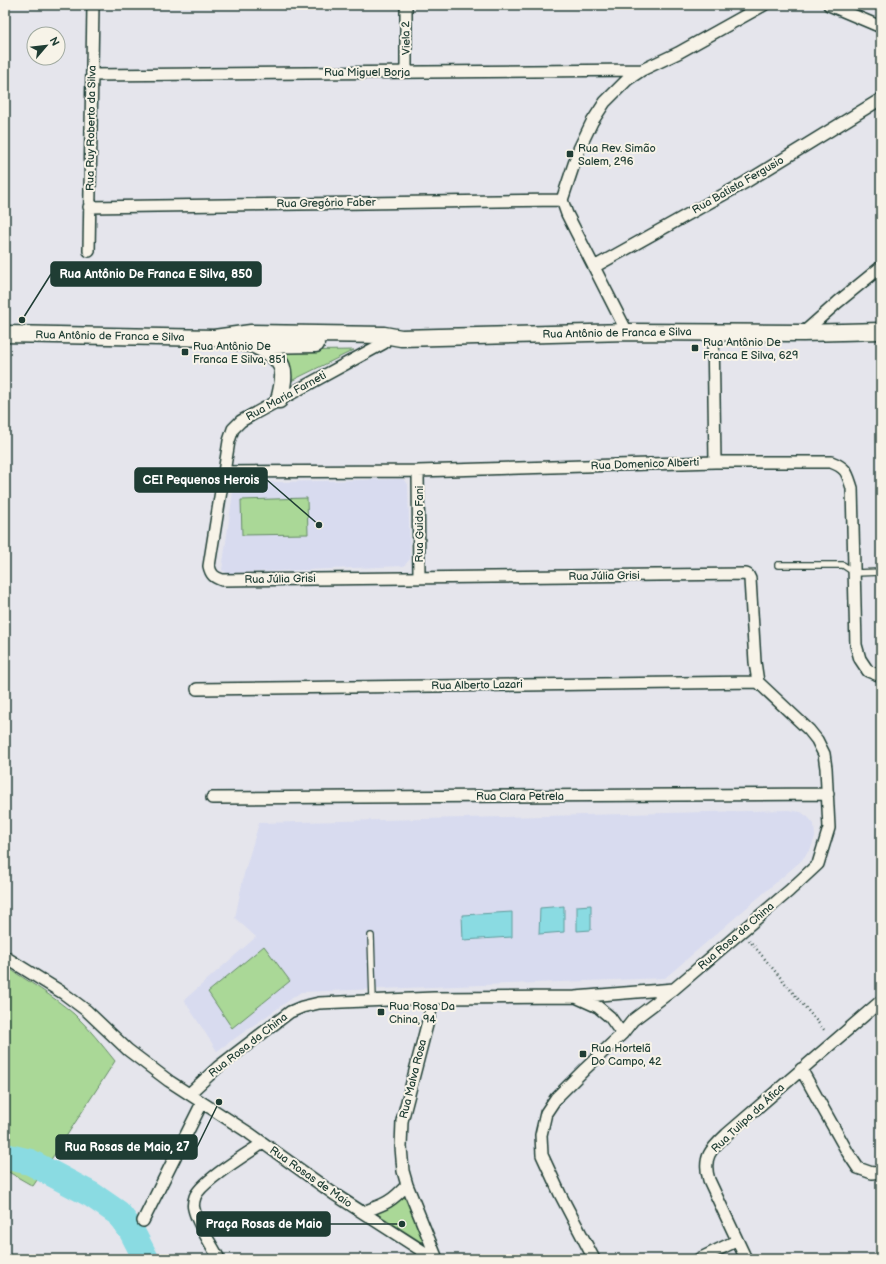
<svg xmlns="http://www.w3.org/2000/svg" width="886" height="1264" font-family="'Balsamiq Sans',sans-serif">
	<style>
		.built { fill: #d8dbef }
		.green { fill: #aad897; stroke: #648a66 }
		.water { fill: #8adbe2; stroke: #5f9c9c }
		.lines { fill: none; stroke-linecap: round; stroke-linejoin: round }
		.river { stroke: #8adbe2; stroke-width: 26 }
		.lane-casing { stroke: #1f3d34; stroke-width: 8 }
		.street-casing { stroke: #1f3d34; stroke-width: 14 }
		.secondary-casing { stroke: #1f3d34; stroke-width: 19 }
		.path { stroke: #1f3d34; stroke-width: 2.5; stroke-dasharray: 1 3; stroke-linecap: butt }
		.lane { stroke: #f7f3e8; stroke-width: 5.5 }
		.street { stroke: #f7f3e8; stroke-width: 11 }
		.secondary { stroke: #f7f3e8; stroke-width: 16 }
		.poi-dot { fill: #1f3d34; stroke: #f7f3e8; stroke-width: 1.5 }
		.labels { text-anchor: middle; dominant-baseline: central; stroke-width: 4; stroke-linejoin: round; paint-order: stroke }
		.street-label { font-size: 11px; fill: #1f3d34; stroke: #f7f3e8 }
		.poi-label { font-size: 11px; fill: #1f3d34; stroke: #f7f3e8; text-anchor: start }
		.leader { fill: none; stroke: #1f3d34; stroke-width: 1.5 }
		.callout-dot { fill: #1f3d34; stroke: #f7f3e8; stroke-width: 1.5 }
		.callout { fill: #1f3d34; stroke: #1f3d34; stroke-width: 1.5 }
		.callout-label { font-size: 12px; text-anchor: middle; font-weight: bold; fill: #fff }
	</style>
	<rect width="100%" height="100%" fill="#e5e5ec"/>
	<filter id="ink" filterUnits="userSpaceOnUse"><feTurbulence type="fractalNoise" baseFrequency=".025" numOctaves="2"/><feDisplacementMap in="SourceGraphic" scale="8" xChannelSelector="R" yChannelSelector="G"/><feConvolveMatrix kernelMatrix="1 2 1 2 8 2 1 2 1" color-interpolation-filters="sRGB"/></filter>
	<g filter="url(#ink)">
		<path class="built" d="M 398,479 L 403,479 L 408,484 L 410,559 L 404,566 L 227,573 L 222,570 L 234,485 L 238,483 Z
			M 788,810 L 801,812 L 809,818 L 814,824 L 815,837 L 811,848 L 801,861 L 665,978 L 301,992 L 217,1051 L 184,1000 L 256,937 L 235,918 L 244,874 L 259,823 Z"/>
		<path class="green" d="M 354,350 L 289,382 L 277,351 Z
			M 307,498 L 308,534 L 242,535 L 241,500 Z
			M 264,946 L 290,981 L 232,1028 L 208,992 Z
			M 5,966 C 28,981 53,996 74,1014 C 89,1028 102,1045 115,1061 L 58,1149 L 33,1186 L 5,1170 Z
			M 406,1188 L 431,1254 L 365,1212 Z"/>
		<path class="water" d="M 591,905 L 591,930 L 577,931 L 577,906 Z
			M 564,906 L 564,932 L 539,934 L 540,908 Z
			M 512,912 L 512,937 L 463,940 L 462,915 Z"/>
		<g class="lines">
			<path class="river" d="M 5,1156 L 30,1162 L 92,1195 L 118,1213 L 131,1230 L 146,1259"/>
			<defs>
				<path id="lane" d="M 778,565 L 843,565 L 855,573 L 881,572
					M 371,936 L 373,1000"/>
				<path id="street" d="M 406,5 L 406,71
					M 829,5 L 881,27
					M 92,75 L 642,70
					M 89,207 L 562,200
					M 89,251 L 93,5
					M 594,267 L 746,182 L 881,99
					M 627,332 L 567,214 L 562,200 L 579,149 L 592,122 L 605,102 L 627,80 L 642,70 L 678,53 L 764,5
					M 713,333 L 715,462
					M 803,333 L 838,302 L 881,267
					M 384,335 L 384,343 L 241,421 L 233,429 L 229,441 L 209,566 C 211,575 214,577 222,580 L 746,574 L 748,575 L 750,579 L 755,662 L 758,682 L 809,730 L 817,740 L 824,754 L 826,768 L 829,828 L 818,864 L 789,891 L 674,989 L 633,1020 L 622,1034 L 585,1069 L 556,1098 L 546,1113 L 541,1135 L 542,1155 L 560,1194 L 594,1259
					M 418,471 L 419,578
					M 224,472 L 418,471 L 715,462 L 831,462 C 847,468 847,473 852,488 L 856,645 L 860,659 L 868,671 L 881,676
					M 197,689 L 758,682
					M 212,798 L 828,794
					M 5,957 L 63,993 L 87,1011 L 128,1050 L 169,1081 L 249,1133 L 334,1194 L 435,1259
					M 434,998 L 402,1121 L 401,1147 L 403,1171 L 407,1185 L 437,1259
					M 578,998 L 598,1007 L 610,1017 L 622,1034
					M 801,1069 L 848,1153 L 858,1168 L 872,1173 L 881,1172
					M 189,1094 L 218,1067 L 290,1012 L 302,1007 L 319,1003 L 434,998 L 575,997 L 674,989
					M 363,1212 C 385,1204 390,1203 407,1185
					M 143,1221 L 202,1103
					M 219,1259 C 212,1245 197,1224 194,1209 C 193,1206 194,1200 195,1197 C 200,1182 248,1153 263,1143
					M 699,1259 L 736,1241
					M 746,1259 L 709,1180 C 702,1157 711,1149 727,1134 L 881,1001"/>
				<path id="secondary" d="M 5,334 L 214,338 L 255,345 L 316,344
					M 214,338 L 251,333 L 384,335 L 401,338 L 627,332 L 803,333 L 881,331
					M 256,346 C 286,359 287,370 279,400"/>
			</defs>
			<use href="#lane" class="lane-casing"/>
			<use href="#street" class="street-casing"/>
			<use href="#secondary" class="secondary-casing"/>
			<path class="path" d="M 749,940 L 825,1031"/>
			<use href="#lane" class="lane"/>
			<use href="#street" class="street"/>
			<use href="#secondary" class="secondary"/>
		</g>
	</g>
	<g class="poi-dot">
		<rect x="566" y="150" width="8" height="8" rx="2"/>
		<rect x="691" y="344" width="8" height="8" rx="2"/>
		<rect x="181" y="348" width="8" height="8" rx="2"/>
		<rect x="377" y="1008" width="8" height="8" rx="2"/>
		<rect x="579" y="1050" width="8" height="8" rx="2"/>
	</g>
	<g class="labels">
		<g class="street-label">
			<text transform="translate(406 38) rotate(-91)">Viela 2</text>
			<text x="367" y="72">Rua Miguel Borja</text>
			<text transform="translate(91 128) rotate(-89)">Rua Ruy Roberto da Silva</text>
			<text transform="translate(738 185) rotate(-30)">Rua Batista Fergusio</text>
			<text transform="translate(326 203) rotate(-1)">Rua Gregório Faber</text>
			<text transform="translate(617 333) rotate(-1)">Rua Antônio de Franca e Silva</text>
			<text transform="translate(110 336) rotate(1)">Rua Antônio de Franca e Silva</text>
			<text transform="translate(286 396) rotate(-29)">Rua Maria Farneti</text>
			<text transform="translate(645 464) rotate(-2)">Rua Domenico Alberti</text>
			<text transform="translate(419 524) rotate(-90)">Rua Guido Fani</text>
			<text transform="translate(604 576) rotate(-1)">Rua Júlia Grisi</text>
			<text transform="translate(280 579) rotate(-1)">Rua Júlia Grisi</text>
			<text transform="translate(477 685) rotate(-1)">Rua Alberto Lazari</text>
			<text x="520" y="796">Rua Clara Petrela</text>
			<text transform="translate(736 936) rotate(-41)">Rua Rosa da China</text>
			<text transform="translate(248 1045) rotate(-38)">Rua Rosa da China</text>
			<text transform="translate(413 1079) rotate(-76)">Rua Malva Rosa</text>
			<text transform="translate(748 1118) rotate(-43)">Rua Tulipa da Áfica</text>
			<text transform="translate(311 1177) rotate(35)">Rua Rosas de Maio</text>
		</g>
		<g class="poi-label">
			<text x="578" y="148">Rua Rev. Simão<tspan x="578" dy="13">Salem, 296</tspan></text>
			<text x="703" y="342">Rua Antônio De<tspan x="703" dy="13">Franca E Silva, 629</tspan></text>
			<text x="193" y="346">Rua Antônio De<tspan x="193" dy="13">Franca E Silva, 851</tspan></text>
			<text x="389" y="1006">Rua Rosa Da<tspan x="389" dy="13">China, 94</tspan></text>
			<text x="591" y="1048">Rua Hortelã<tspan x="591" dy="13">Do Campo, 42</tspan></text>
		</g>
	</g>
	<path class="leader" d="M22 320L51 274M319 525L267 480M219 1102L197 1147M402 1224L330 1224"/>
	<g class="callout-dot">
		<circle cx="22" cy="320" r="4"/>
		<circle cx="319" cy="525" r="4"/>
		<circle cx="219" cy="1102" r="4"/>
		<circle cx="402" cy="1224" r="4"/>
	</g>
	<g class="callout">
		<rect x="51" y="262" width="210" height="24" rx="4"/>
		<rect x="135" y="468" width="132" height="24" rx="4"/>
		<rect x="56" y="1135" width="141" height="24" rx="4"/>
		<rect x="197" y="1212" width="133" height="24" rx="4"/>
	</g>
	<g class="callout-label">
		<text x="156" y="278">Rua Antônio De Franca E Silva, 850</text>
		<text x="201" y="484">CEI Pequenos Herois</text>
		<text x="127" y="1151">Rua Rosas de Maio, 27</text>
		<text x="264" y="1228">Praça Rosas de Maio</text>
	</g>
	<rect width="886" height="1264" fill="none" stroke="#f7f3e8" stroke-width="20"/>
	<rect x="10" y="10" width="866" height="1244" fill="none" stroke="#1f3d34" stroke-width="1.5" filter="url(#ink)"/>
	<g transform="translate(46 46) rotate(62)"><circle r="19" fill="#f7f3e8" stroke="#a1aaa0"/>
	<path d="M0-3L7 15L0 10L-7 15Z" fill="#1f3d34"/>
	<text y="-6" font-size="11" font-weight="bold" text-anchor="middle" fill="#1f3d34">N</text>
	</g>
</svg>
